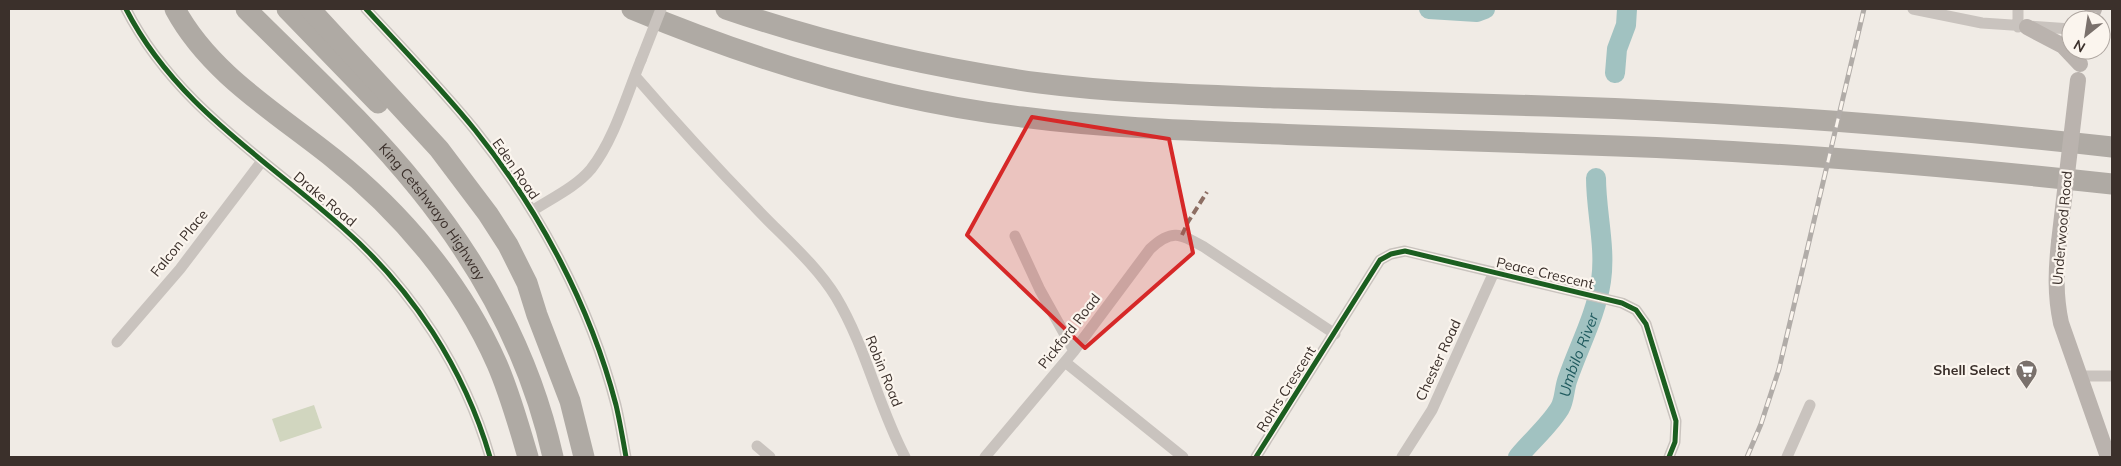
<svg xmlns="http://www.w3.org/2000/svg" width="2121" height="466" font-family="Mulish,sans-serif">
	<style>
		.pitch { fill: #d1d6bf }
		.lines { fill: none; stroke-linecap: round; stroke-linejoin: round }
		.river { stroke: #a1c2c1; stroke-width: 20 }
		.minor { stroke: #c9c3be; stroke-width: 11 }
		.secondary { stroke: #bab3ae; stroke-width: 16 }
		.motorway { stroke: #afaaa4; stroke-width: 21 }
		.rail-casing { stroke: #b1aca8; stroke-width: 5 }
		.rail { stroke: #fbf5ee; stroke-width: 3; stroke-dasharray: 9; stroke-linecap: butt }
		.minor-bridge { stroke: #c9c3be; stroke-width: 11 }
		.secondary-bridge { stroke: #bab3ae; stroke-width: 16 }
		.quiet { stroke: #8d6e63; stroke-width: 4; stroke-dasharray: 8 4; stroke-linecap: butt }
		.cycleway-casing { stroke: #fbf5ee; stroke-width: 8 }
		.cycleway { stroke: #1b5e20; stroke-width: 5 }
		.marked { fill: #d62828; fill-opacity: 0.2; stroke: #d62828; stroke-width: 4; stroke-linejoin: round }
		.labels { text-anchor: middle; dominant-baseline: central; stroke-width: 4.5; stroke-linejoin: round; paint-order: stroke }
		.street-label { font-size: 14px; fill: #3b302b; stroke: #fbf5ee }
		.poi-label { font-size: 14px; font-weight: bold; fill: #3b302b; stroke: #fbf5ee; text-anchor: end }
		.water-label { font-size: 15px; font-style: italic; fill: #1f5a5e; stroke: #fbf5ee }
	</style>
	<rect width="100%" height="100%" fill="#f0ebe5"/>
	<path class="pitch" d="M 314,405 L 322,428 L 280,442 L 272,419 Z"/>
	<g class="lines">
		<g class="river">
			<path d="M 1429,9 L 1477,12 L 1485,9"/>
			<path d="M 1615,73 L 1617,49 L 1626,25 L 1627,9"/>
			<path id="s1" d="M 1518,457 C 1532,440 1549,426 1560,408 C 1565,399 1564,388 1568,378 C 1579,346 1596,315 1601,281 C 1606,247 1596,212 1596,178"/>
		</g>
		<path class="minor" d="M 126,9 C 175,105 265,158 343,228 C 412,289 464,368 490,457
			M 366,9 C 403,49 441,88 475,130 C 539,210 590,305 616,405 C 620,422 623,440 626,457
			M 1913,9 L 1982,23 L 2071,29
			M 2018,9 L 2018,27
			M 635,76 C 674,121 714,165 755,207 C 782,236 815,263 836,297 C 866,347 878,406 905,457
			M 532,211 C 552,198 576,187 591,169 C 614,140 627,94 641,60
			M 1015,236 L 1040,290 L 1074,351
			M 117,342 L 180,269 L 262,161
			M 1065,362 L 1183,457
			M 2081,376 L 2112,376
			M 757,446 L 770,457
			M 985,457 L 1074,351 L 1150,249 C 1172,228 1181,234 1204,247 L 1335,334
			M 1256,457 L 1380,260 L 1391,254 L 1405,251 L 1622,303 L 1636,310 L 1646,324 L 1676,421 L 1675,442 L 1669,457
			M 1402,457 L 1432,410 L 1494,272
			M 1787,457 L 1810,405"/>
		<path class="secondary" d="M 2089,20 L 2094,9
			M 2027,27 L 2063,46 L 2080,64
			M 2059,242 C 2056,270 2055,295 2061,323 L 2108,457"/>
		<g class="motorway">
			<path d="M 175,9 C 210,74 277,113 333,158 C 402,213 461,283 497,364 C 510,394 519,426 528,457"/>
			<path id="s2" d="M 246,9 C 305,68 367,124 419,189 C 483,268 531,358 553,457"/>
			<path d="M 287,9 L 378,103"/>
			<path d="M 310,9 L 439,149 L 488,214 L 508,245 L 527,283 L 537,315 L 570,401 L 584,457"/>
			<path d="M 632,9 C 756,61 888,101 1022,117 C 1115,129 1208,131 1300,135 C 1406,139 1511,142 1617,146 C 1783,152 1947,166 2112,184"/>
			<path d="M 726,9 C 828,44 932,68 1040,83 C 1118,93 1199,95 1278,98 C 1367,101 1456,103 1545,106 C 1734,112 1924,126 2112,147"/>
		</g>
		<defs>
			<path id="rail" d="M 1747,457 L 1761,424 L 1779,369 L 1864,9"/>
		</defs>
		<use href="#rail" class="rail-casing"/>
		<use href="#rail" class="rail"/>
		<path class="minor-bridge" d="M 641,60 L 661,9"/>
		<path class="secondary-bridge" d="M 2059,242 L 2078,80"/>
		<path class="quiet" d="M 1182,235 L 1188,222 L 1207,192"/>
		<defs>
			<path id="cycleway" d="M 126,9 C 175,105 265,158 343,228 C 412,289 464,368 490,457
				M 366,9 C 403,49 441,88 475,130 C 539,210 590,305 616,405 C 620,422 623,440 626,457
				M 1256,457 L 1380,260 L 1391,254 L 1405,251 L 1622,303 L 1636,310 L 1646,324 L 1676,421 L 1675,442 L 1669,457"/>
		</defs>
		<use href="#cycleway" class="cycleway-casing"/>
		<use href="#cycleway" class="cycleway"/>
	</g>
	<path class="marked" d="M 1032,117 L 1169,139 L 1193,253 L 1085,348 L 967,235 Z"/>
	<defs>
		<symbol id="supermarket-pin" viewBox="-11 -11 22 30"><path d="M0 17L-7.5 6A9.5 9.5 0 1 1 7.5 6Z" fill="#7a716c" stroke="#fbf5ee"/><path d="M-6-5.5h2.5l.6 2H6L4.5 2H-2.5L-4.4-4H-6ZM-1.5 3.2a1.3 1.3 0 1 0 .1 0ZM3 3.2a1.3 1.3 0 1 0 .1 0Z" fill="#fff"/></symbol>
	</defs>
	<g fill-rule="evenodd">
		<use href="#supermarket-pin" x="2014" y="358" width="25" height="34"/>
	</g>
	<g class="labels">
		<g class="street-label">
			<text transform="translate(516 169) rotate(55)">Eden Road</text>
			<text transform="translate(325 199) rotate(40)">Drake Road</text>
			<text stroke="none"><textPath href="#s2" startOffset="276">King Cetshwayo Highway</textPath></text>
			<text transform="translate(2062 228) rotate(-85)">Underwood Road</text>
			<text transform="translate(179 243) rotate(-51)">Falcon Place</text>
			<text transform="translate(1545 273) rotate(13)">Peace Crescent</text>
			<text transform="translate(1069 331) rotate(-52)">Pickford Road</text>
			<text transform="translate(1438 360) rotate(-65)">Chester Road</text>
			<text transform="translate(884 371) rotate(68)">Robin Road</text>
			<text transform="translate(1286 389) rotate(-58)">Rohrs Crescent</text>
		</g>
		<g class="poi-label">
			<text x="2010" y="370">Shell Select</text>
		</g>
		<g class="water-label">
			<text stroke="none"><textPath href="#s1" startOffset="121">Umbilo River</textPath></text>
		</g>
	</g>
	<rect width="2121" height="466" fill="none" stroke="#3b302b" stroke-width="20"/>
	<g transform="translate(2086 35) rotate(210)"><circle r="24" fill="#fbf5ee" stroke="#aea6a0"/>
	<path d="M0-4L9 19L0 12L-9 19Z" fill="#7a716c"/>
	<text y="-8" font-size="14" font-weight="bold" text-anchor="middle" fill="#3b302b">N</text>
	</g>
</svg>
